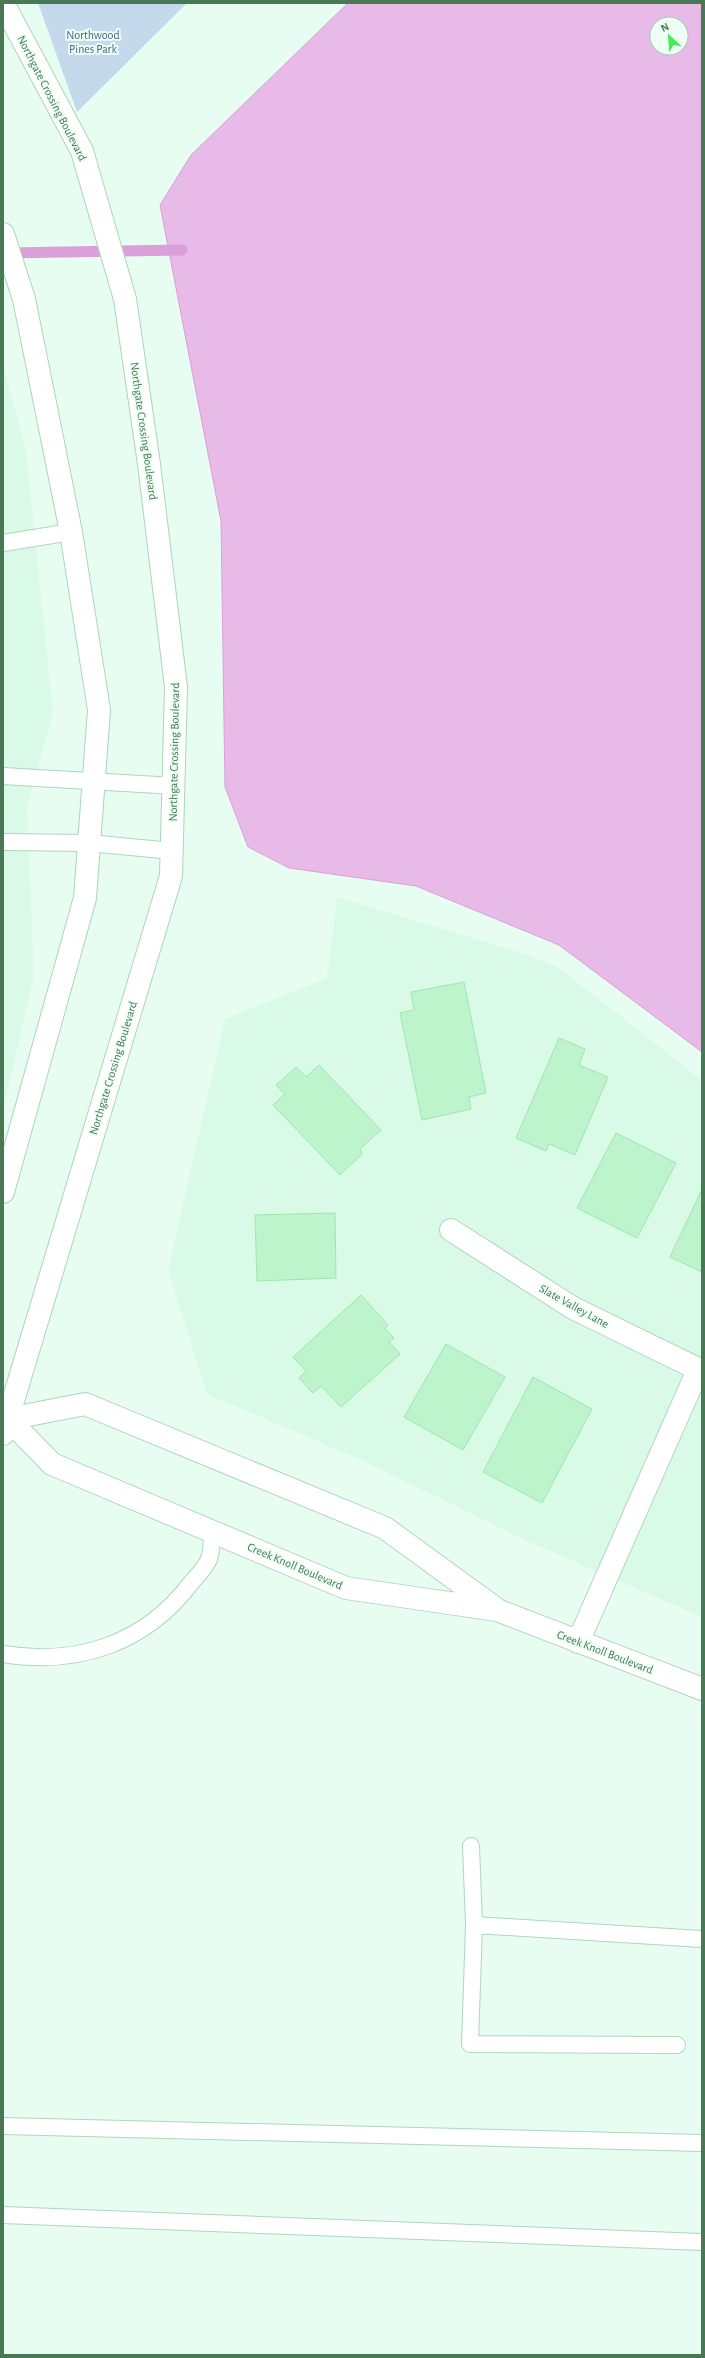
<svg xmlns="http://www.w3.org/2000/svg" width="705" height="2358" font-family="'Alegreya Sans',sans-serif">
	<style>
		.residential { fill: #dafae8 }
		.green { fill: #c4daec }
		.water { fill: #e8bae8; stroke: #db9fda; fill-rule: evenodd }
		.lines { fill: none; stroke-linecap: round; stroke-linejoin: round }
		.stream { stroke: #db9fda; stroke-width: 11 }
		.building { fill: #bdf4cb; stroke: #9ce7ae }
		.lane-casing { stroke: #b1d5bc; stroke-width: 18 }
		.street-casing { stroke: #b1d5bc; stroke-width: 24 }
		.secondary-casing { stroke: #abd5b8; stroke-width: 24 }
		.lane { stroke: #fff; stroke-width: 16 }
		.street { stroke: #fff; stroke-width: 22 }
		.secondary { stroke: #fff; stroke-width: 22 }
		.labels { text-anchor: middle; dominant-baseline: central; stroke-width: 4; stroke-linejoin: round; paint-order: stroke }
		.park-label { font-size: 12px; fill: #46648b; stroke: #eefff6 }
		.street-label { font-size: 12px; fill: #497854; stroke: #eefff6 }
	</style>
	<rect width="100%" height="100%" fill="#e7fdf1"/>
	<path class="residential" d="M 3,364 L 26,451 L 53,712 L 27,807 L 34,975 L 3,1111 Z
		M 337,897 L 532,956 L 559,968 L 702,1080 L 702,1617 L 527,1541 L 359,1459 L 207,1394 L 168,1271 L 225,1019 L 327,978 Z"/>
	<path class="green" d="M 38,3 L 187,3 L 77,112 Z"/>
	<path class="water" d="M 348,3 L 702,3 L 702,1052 L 559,945 L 416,886 L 289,868 L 248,847 L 225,787 L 221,521 L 160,205 L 191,155 ZM 657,24 L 681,24 L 681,48 L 657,48 Z"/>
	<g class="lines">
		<path class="stream" d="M 6,253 L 182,250"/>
	</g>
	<path class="building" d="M 464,982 L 486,1093 L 469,1097 L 471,1109 L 422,1120 L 400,1013 L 414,1010 L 411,992 Z
		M 559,1038 L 585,1049 L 579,1065 L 608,1077 L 575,1155 L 549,1144 L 546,1151 L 516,1138 Z
		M 319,1065 L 381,1130 L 360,1149 L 362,1154 L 340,1175 L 273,1105 L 285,1094 L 276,1085 L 296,1067 L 306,1077 Z
		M 616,1133 L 676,1163 L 637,1238 L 577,1208 Z
		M 702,1189 L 702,1272 L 670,1257 Z
		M 335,1213 L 336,1278 L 257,1281 L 255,1215 Z
		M 361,1295 L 388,1325 L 385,1329 L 394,1338 L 389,1342 L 400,1354 L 341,1407 L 321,1386 L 313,1393 L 299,1378 L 306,1371 L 293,1357 Z
		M 446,1344 L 505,1377 L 463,1450 L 404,1417 Z
		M 533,1377 L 592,1409 L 542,1503 L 483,1472 Z"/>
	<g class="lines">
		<defs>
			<path id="lane" d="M 3,543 L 71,532
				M 3,776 L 175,786
				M 3,842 L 89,843 L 172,851
				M 3,1654 C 77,1666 145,1644 191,1583 C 197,1576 206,1567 209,1559 C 212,1551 212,1539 212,1531
				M 471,1846 L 474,1925
				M 677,2045 L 470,2044 L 474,1925 L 702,1939
				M 3,2126 L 702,2143
				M 3,2215 L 702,2242"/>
			<path id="street" d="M 451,1230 L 573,1308 L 702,1371
				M 3,1417 L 8,1419 L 52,1464 L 346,1588 L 497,1610 L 702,1689
				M 8,1419 L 85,1404 L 385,1528 L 495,1608
				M 578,1642 L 698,1370"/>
			<path id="secondary" d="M 3,234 L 24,299 L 71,532 L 99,710 L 85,898 L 3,1192
				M 3,1434 L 171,876 L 176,687 L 149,464 L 125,299 L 82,151 L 3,3"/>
		</defs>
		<use href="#lane" class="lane-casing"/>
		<use href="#street" class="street-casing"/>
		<use href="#secondary" class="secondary-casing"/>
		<use href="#lane" class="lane"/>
		<use href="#street" class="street"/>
		<use href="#secondary" class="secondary"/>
	</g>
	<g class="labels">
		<g class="park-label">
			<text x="93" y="35">Northwood<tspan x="93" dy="14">Pines Park</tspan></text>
		</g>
		<g class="street-label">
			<text transform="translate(52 98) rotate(63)">Northgate Crossing Boulevard</text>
			<text transform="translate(144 431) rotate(82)">Northgate Crossing Boulevard</text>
			<text transform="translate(174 752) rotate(-89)">Northgate Crossing Boulevard</text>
			<text transform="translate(113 1068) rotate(-73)">Northgate Crossing Boulevard</text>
			<text transform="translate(574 1306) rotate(29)">Slate Valley Lane</text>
			<text transform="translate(295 1566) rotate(23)">Creek Knoll Boulevard</text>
			<text transform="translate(605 1652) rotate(21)">Creek Knoll Boulevard</text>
		</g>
	</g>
	<rect width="705" height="2358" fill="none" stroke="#497854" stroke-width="8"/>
	<g transform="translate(669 36) rotate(334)"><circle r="19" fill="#eefff6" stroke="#acc9b5"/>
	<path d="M0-3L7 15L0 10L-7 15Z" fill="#47ec55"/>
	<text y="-6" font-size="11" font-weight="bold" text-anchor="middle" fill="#497854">N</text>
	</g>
</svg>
